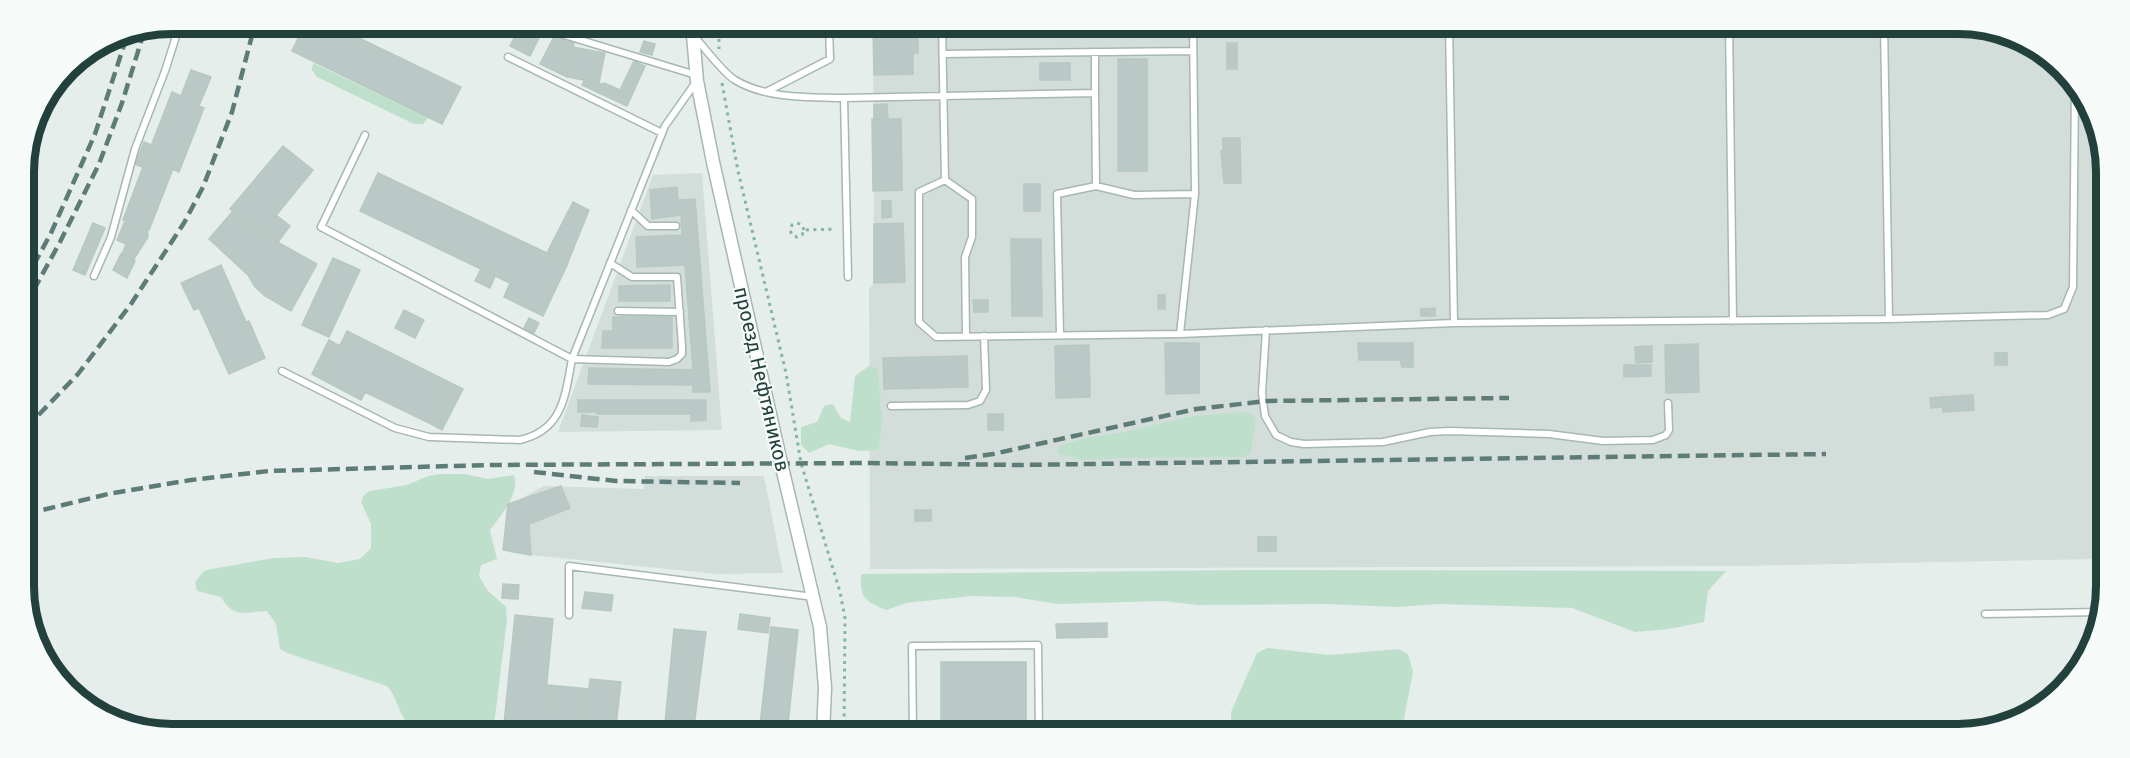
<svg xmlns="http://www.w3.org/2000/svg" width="2130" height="758" font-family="'Fira Sans',sans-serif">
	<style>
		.built { fill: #d3deda }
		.green { fill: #bedfcb }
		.building { fill: #bac9c5; stroke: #b7c8c3; stroke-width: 1.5 }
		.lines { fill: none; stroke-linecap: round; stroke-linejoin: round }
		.lane-casing { stroke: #a7b7b3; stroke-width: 9 }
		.street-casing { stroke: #a7b7b3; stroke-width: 15 }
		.path { stroke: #85b2a9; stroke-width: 3; stroke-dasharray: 3 4.5; stroke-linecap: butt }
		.lane { stroke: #fff; stroke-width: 6 }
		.street { stroke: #fff; stroke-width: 12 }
		.rail { stroke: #5e7c77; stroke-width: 4.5; stroke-dasharray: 12 6; stroke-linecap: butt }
		.labels { text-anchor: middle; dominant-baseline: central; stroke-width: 4.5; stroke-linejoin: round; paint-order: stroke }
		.street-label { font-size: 20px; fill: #23413c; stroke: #f6faf9 }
		.rim { fill: none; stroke: #23413c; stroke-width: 8 }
	</style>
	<rect width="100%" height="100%" fill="#e5eeeb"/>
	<path class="built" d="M 873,24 L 1958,24 L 2005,32 L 2069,75 L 2105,153 L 2099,559 L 1740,566 L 870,569 L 869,289 L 874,283 Z
		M 702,173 L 722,430 L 558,432 L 653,175 Z
		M 645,476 L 764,476 L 783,573 L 717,574 L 531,555 L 503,550 L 509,505 L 544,486 L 644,489 Z"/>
	<path class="green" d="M 313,63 L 428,118 L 423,124 L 414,124 L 317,77 L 312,70 Z
		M 869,366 L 878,369 L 882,424 L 878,450 L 859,451 L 829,444 L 809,453 L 801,445 L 801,427 L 817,422 L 824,406 L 833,404 L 841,418 L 850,422 L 855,376 Z
		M 1244,412 L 1256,417 L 1251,452 L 1246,457 L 1127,458 L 1081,460 L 1058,453 L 1059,446 L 1086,438 L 1125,432 L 1193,416 Z
		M 442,474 L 465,474 L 488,479 L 514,475 C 520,494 501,515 490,530 L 497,559 L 481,565 L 479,576 L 488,591 L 506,607 L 507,619 L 493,734 L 459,734 L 459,727 L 444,723 L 405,720 C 398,709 395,694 387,686 L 287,653 L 280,649 L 276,624 L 267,611 C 244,612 234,619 221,597 L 197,591 L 195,582 L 204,571 L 211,569 L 274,558 L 305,557 L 338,563 L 360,559 L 371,548 L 371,524 L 361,502 L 364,495 L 370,491 L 407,485 L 428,476 Z
		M 1248,570 L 1726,571 L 1708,591 L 1704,622 L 1669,629 L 1635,632 L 1572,608 L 1439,604 L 1398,607 L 1326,604 L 1198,605 L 1163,601 L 1057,604 L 1015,597 L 972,596 L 906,603 L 886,610 C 864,600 860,599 861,574 Z
		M 1267,648 L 1329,655 L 1399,649 L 1408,654 L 1413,672 L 1401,734 L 1231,734 L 1231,712 L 1257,653 Z"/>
	<path class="building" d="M 305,24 L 330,24 L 461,87 L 442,124 L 292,51 Z
		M 521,24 L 537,24 L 544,28 L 530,56 L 510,46 Z
		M 1000,24 L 1042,24 L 1042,31 L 1001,31 Z
		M 1209,24 L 1229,24 L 1229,31 L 1209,31 Z
		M 918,30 L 918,53 L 913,53 L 913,74 L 874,75 L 873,31 Z
		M 554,37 L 574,43 L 567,77 L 540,64 Z
		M 644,41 L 655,44 L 652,55 L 640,52 Z
		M 1227,43 L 1237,43 L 1237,69 L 1227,69 Z
		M 573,47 L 605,53 L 599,83 L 567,77 Z
		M 1118,59 L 1147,59 L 1147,171 L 1118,171 Z
		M 634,61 L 645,66 L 627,106 L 599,93 L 604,83 L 620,90 Z
		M 1040,63 L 1070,63 L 1070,80 L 1040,80 Z
		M 191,70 L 211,77 L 199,106 L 204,108 L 179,172 L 146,159 L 172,92 L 181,96 Z
		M 584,81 L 603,84 L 599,93 L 582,85 Z
		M 887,104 L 888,119 L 874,119 L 874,105 Z
		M 872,119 L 901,119 L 902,190 L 873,191 Z
		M 1223,138 L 1240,138 L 1241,183 L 1224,183 L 1221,151 L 1223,151 Z
		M 144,142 L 151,145 L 142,167 L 135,164 Z
		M 283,146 L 313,170 L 261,234 L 230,209 Z
		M 146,159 L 173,169 L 149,230 L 123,220 Z
		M 378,173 L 568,263 L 543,316 L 504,297 L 510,283 L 360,211 Z
		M 1024,184 L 1040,184 L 1040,211 L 1024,211 Z
		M 677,187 L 678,200 L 695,199 L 710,392 L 693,392 L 693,385 L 588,384 L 589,368 L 693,370 L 685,265 L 637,267 L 636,237 L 682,235 L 681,215 L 652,219 L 650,190 Z
		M 882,201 L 891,201 L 891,217 L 882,218 Z
		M 573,202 L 589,210 L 568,262 L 547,253 Z
		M 233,211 L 254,229 L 317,264 L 291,311 L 265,296 L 255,287 L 248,275 L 209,239 Z
		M 276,215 L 290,226 L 278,242 L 261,234 Z
		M 125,221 L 147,229 L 148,237 L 134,259 L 122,254 L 126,244 L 117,240 Z
		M 93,223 L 105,228 L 85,275 L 73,270 Z
		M 903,223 L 905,282 L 874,283 L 874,224 Z
		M 1011,239 L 1041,239 L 1042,316 L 1012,316 Z
		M 121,254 L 135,261 L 127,278 L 113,270 Z
		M 333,258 L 360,270 L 329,337 L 302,325 Z
		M 221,265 L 246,322 L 249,321 L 265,358 L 229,374 L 199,308 L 194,310 L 181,283 Z
		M 481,269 L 495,276 L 490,288 L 475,281 Z
		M 670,285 L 670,301 L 619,301 L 619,286 Z
		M 1158,295 L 1165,295 L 1165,309 L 1158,309 Z
		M 973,300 L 988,300 L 988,312 L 974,312 Z
		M 1435,308 L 1435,316 L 1421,316 L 1421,309 Z
		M 404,310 L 424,320 L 415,338 L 395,328 Z
		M 613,317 L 672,317 L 672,348 L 602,348 L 603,331 L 613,331 Z
		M 529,318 L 539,323 L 534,333 L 524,328 Z
		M 347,331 L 447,381 L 427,422 L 365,392 L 361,400 L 323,380 Z
		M 329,340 L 340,346 L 323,380 L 312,374 Z
		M 1165,343 L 1199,343 L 1199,393 L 1166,394 Z
		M 1358,343 L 1413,343 L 1413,367 L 1402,367 L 1400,360 L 1359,360 Z
		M 1698,344 L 1699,392 L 1666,393 L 1665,345 Z
		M 1089,345 L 1090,397 L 1056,398 L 1055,346 Z
		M 1652,346 L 1652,362 L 1636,363 L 1635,347 Z
		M 1995,353 L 2007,353 L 2007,365 L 1995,365 Z
		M 967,356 L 968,387 L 884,389 L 883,358 Z
		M 1624,365 L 1651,365 L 1651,376 L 1624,377 Z
		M 447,381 L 463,389 L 442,430 L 427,422 Z
		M 1973,395 L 1974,410 L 1943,412 L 1941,397 Z
		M 1941,397 L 1942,407 L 1931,408 L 1930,398 Z
		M 578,400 L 706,400 L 706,420 L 691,421 L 691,414 L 597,414 L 597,412 L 578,412 Z
		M 988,414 L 1003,414 L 1003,430 L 988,430 Z
		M 582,415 L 598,417 L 597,427 L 581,426 Z
		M 561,486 L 570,508 L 529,524 L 531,555 L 503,550 L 508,504 Z
		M 915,510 L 931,510 L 931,521 L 915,521 Z
		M 1258,537 L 1276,537 L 1276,551 L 1258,551 Z
		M 503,584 L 519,585 L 518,599 L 502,598 Z
		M 585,592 L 613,595 L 611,611 L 582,608 Z
		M 740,614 L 770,618 L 768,633 L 738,629 Z
		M 515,615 L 553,619 L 542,734 L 503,734 Z
		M 1107,623 L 1107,637 L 1057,638 L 1056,624 Z
		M 771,627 L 798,630 L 787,734 L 759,734 Z
		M 674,629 L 706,632 L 693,734 L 664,734 Z
		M 941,662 L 1026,662 L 1026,731 L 941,731 Z
		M 590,679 L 621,682 L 615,734 L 584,734 Z
		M 547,685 L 589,689 L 584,734 L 542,734 Z
		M 617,722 L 631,724 L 629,734 L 615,734 Z"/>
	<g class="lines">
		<defs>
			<path id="lane" d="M 554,24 L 551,31 L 696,75
				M 942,24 L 945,180 L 919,192 L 919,322 L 936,337 L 1180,334 L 1454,323 L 1889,319 L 2048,315 L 2064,309 L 2073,287 L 2075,87
				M 1449,24 L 1454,323
				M 1729,24 L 1733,321
				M 1884,24 L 1889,319
				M 694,36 C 704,47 723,73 735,80 C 766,99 809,97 844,98 L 1095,93 L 1096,186 L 1134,195 L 1195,194 L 1193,24
				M 1095,52 L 1095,93
				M 943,54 L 1193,51
				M 508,57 L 662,133
				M 766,92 L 830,59 L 829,24
				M 844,98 L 848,277
				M 365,135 L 321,227 L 572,359 L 669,362 L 677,359 L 682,354 L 682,346 L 677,277 L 632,277 L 610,263
				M 945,180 L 972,199 L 972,237 L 965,257 L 966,336
				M 631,210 L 648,226 L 676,226
				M 94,276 L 111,237 L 135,149 L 165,71 L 180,24
				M 618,311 L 680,312
				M 1266,330 L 1262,393 L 1265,416 L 1276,435 L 1291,442 L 1304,444 L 1383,442 L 1430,432 L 1450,431 L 1549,434 L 1603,441 L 1653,440 L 1666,435 L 1669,430 L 1668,403
				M 1180,334 L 1195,194
				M 1060,335 L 1057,194 L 1096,186
				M 282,371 L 395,428 L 429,437 L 520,440 C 563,430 565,396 572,359 L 665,126 L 696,82
				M 891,406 L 968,405 L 980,401 L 986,390 L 984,336
				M 1985,614 L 2099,612
				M 569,615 L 569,566 L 814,597
				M 913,734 L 912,646 L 1038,645 L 1039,734"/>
			<path id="street" d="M 692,24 L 697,81 L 713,162 L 781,463 L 820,627 L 825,688 L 823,734"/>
		</defs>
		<use href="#lane" class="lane-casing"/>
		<use href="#street" class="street-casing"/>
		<path class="path" d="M 719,24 L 719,49
			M 722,83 L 738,171 L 786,373 L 801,463 L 840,592 L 845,618 L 844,734
			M 804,230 L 802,225 L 797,223 L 792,225 L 790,230 L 792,235 L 797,237 L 802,235 L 804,230 L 836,229"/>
		<use href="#lane" class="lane"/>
		<use href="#street" class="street"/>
		<path class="rail" d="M 25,281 L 51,233 L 95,134 L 128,33
			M 25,306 L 60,242 L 99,164 L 122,103 L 145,29
			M 26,428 L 78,374 L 131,304 L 184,223 L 203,187 L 232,112 L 255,24
			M 965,458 L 993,454 L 1196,409 L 1267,401 L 1509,398
			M 534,472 L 616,481 L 740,483
			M 26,514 L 108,494 L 191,480 L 269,471 L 489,465 L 870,463 L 1017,465 L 1826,454"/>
	</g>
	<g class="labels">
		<g class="street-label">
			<text transform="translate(762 379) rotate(77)">проезд Нефтяников</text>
		</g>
	</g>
	<path d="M0 0H2130V758H0ZM172 34H1958A138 138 0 0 1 2096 172V586A138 138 0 0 1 1958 724H172A138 138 0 0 1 34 586V172A138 138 0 0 1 172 34Z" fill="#f6faf9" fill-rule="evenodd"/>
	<path class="rim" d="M172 34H1958A138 138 0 0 1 2096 172V586A138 138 0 0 1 1958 724H172A138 138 0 0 1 34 586V172A138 138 0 0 1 172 34Z"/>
</svg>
